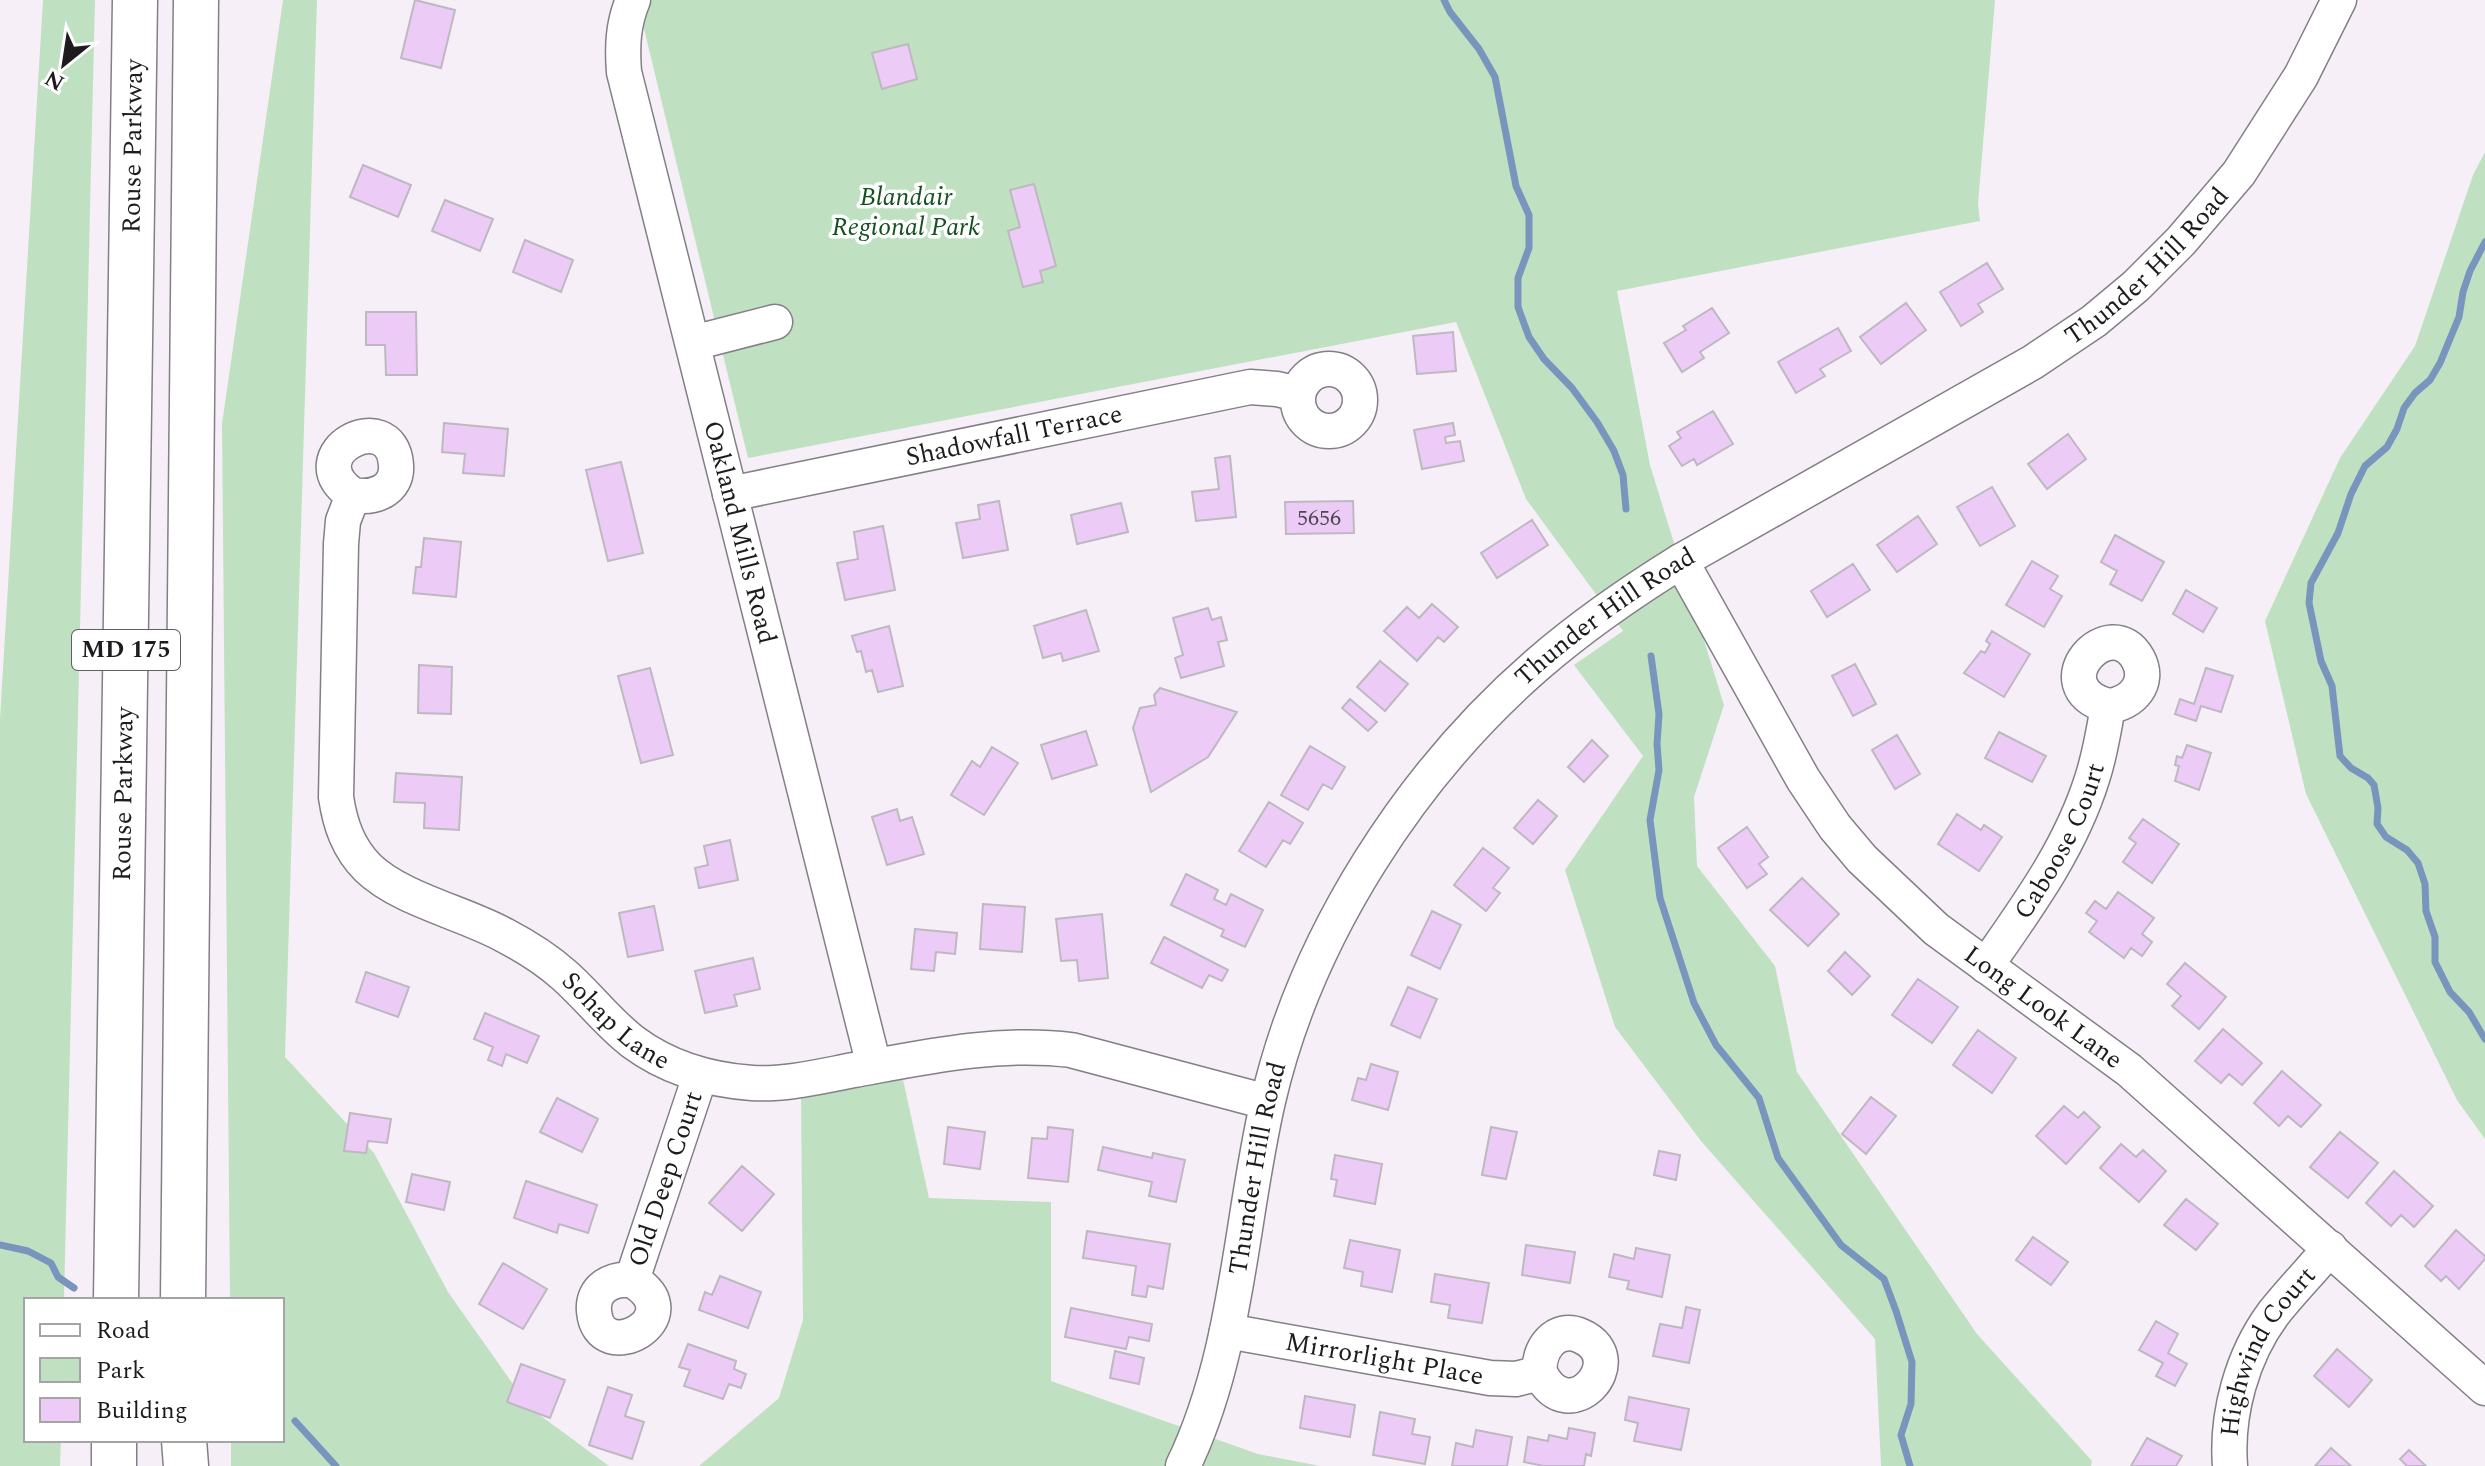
<svg xmlns="http://www.w3.org/2000/svg" width="2485" height="1466" font-family="Spectral,serif">
	<style>
		.green { fill: #c0e1c1 }
		.lines { fill: none; stroke-linecap: round; stroke-linejoin: round }
		.stream { stroke: #7895bd; stroke-width: 7 }
		.building { fill: #eccbf7; stroke: #beb8c1; stroke-width: 2 }
		.minor-casing { stroke: #847f87; stroke-width: 37 }
		.major-casing { stroke: #847f87; stroke-width: 47 }
		.minor { stroke: #fff; stroke-width: 34 }
		.major { stroke: #fff; stroke-width: 44 }
		.labels { text-anchor: middle; dominant-baseline: central; stroke-width: 7; stroke-linejoin: round; paint-order: stroke }
		.number-label { font-size: 22px; fill: #514754 }
		.shield { fill: #fff; stroke: #615f62; stroke-width: 2 }
		.shield-label { font-size: 24px; font-weight: bold; fill: #1d1b1e }
		.street-label { font-size: 26px; fill: #1d1b1e; stroke: #fff }
		.park-label { font-size: 26px; font-style: italic; fill: #155020; stroke: #fff }
	</style>
	<rect width="100%" height="100%" fill="#f6eff8"/>
	<path class="green" d="M 43,0 L 95,0 L 64,1300 L 26,1300 L 26,1440 L 61,1440 L 60,1466 L 0,1466 L 0,719 Z
		M 283,0 L 317,0 L 285,1057 L 374,1153 L 448,1292 L 530,1408 L 609,1466 L 231,1466 L 231,1440 L 282,1440 L 282,1300 L 230,1300 L 222,424 Z
		M 637,0 L 1995,0 L 1978,204 L 1980,221 L 1617,291 L 1650,465 L 1724,705 L 1694,797 L 1697,866 L 1775,966 L 1797,1072 L 1977,1334 L 2092,1461 L 2091,1466 L 1881,1466 L 1875,1339 L 1701,1141 L 1615,1027 L 1565,870 L 1643,756 L 1574,665 L 1623,631 L 1526,499 L 1456,322 L 748,458 Z
		M 2485,152 L 2485,1139 L 2457,1100 L 2306,794 L 2265,621 L 2340,458 L 2415,346 L 2473,175 Z
		M 902,1075 L 929,1198 L 1051,1202 L 1051,1381 L 1258,1454 L 1320,1466 L 699,1466 L 779,1398 L 803,1320 L 801,1095 Z"/>
	<g class="lines">
		<path class="stream" d="M 1444,0 L 1450,12 L 1479,49 L 1495,77 L 1516,186 L 1529,215 L 1529,248 L 1518,278 L 1518,307 L 1529,337 L 1544,359 L 1572,388 L 1597,422 L 1614,451 L 1623,475 L 1626,509
			M 2485,242 L 2470,271 L 2463,292 L 2459,317 L 2440,363 L 2430,380 L 2415,393 L 2404,408 L 2397,429 L 2387,447 L 2365,466 L 2351,494 L 2338,533 L 2311,583 L 2309,603 L 2321,661 L 2332,686 L 2340,756 L 2351,768 L 2368,778 L 2374,785 L 2378,808 L 2377,824 L 2386,837 L 2407,850 L 2418,863 L 2425,884 L 2426,911 L 2435,937 L 2435,962 L 2450,992 L 2469,1012 L 2485,1039
			M 1651,656 L 1659,714 L 1657,744 L 1659,770 L 1650,820 L 1660,898 L 1694,1003 L 1716,1045 L 1759,1098 L 1778,1158 L 1841,1245 L 1884,1279 L 1896,1311 L 1912,1362 L 1911,1404 L 1901,1435 L 1910,1466
			M 0,1245 L 28,1251 L 51,1263 L 58,1277 L 74,1288
			M 295,1421 L 336,1466"/>
	</g>
	<path class="building" d="M 415,0 L 455,10 L 441,68 L 401,58 Z
		M 908,44 L 917,79 L 882,89 L 872,53 Z
		M 363,165 L 411,185 L 398,217 L 350,197 Z
		M 1034,184 L 1056,266 L 1040,271 L 1043,282 L 1023,287 L 1008,231 L 1020,227 L 1010,190 Z
		M 445,200 L 493,219 L 480,251 L 432,231 Z
		M 525,240 L 573,260 L 561,292 L 513,272 Z
		M 1987,263 L 2003,289 L 1978,304 L 1983,312 L 1961,326 L 1940,292 Z
		M 1906,303 L 1926,330 L 1881,364 L 1860,337 Z
		M 1712,308 L 1729,333 L 1700,352 L 1704,358 L 1682,372 L 1664,343 L 1686,330 L 1683,326 Z
		M 366,312 L 416,312 L 417,375 L 386,375 L 385,345 L 366,345 Z
		M 1838,328 L 1851,351 L 1820,369 L 1825,376 L 1796,393 L 1778,362 Z
		M 1453,332 L 1456,371 L 1417,374 L 1413,336 Z
		M 1713,411 L 1733,444 L 1697,465 L 1694,459 L 1682,466 L 1669,446 L 1681,438 L 1677,432 Z
		M 444,423 L 508,429 L 504,476 L 463,473 L 465,454 L 442,452 Z
		M 1453,423 L 1455,435 L 1445,437 L 1446,443 L 1460,441 L 1464,461 L 1422,469 L 1414,430 Z
		M 2068,434 L 2086,459 L 2047,489 L 2028,464 Z
		M 1230,456 L 1236,517 L 1196,521 L 1192,492 L 1219,489 L 1215,458 Z
		M 621,462 L 643,553 L 608,561 L 586,470 Z
		M 1992,487 L 2015,526 L 1980,546 L 1957,507 Z
		M 999,501 L 1008,550 L 963,558 L 956,523 L 980,519 L 978,505 Z
		M 1353,501 L 1354,533 L 1286,534 L 1285,502 Z
		M 1121,503 L 1128,532 L 1077,544 L 1071,515 Z
		M 1918,516 L 1937,544 L 1897,572 L 1877,545 Z
		M 1532,520 L 1548,545 L 1497,578 L 1481,553 Z
		M 883,526 L 895,590 L 845,600 L 837,563 L 858,559 L 854,532 Z
		M 2115,535 L 2164,562 L 2142,601 L 2110,584 L 2117,571 L 2101,562 Z
		M 424,538 L 461,542 L 456,597 L 413,593 L 416,567 L 421,567 Z
		M 2032,561 L 2058,576 L 2050,589 L 2062,596 L 2044,627 L 2006,605 Z
		M 1853,564 L 1870,590 L 1827,617 L 1811,591 Z
		M 2186,590 L 2217,608 L 2203,632 L 2173,614 Z
		M 1432,604 L 1458,627 L 1444,642 L 1438,637 L 1417,661 L 1384,631 L 1407,607 L 1419,618 Z
		M 1208,608 L 1212,620 L 1221,617 L 1227,640 L 1218,642 L 1224,666 L 1181,678 L 1175,658 L 1183,655 L 1173,618 Z
		M 1086,610 L 1099,651 L 1063,661 L 1061,653 L 1043,658 L 1034,626 Z
		M 889,626 L 903,686 L 878,692 L 872,670 L 866,672 L 861,651 L 857,652 L 852,636 Z
		M 1992,631 L 2030,654 L 2004,697 L 1964,673 L 1981,651 L 1985,653 L 1990,644 L 1986,641 Z
		M 1380,661 L 1408,684 L 1385,711 L 1357,687 Z
		M 1855,664 L 1876,704 L 1853,716 L 1832,676 Z
		M 419,665 L 452,667 L 451,714 L 418,713 Z
		M 650,668 L 673,755 L 641,763 L 618,676 Z
		M 2206,668 L 2233,676 L 2221,712 L 2201,706 L 2196,721 L 2175,714 L 2180,699 L 2194,704 Z
		M 1160,688 L 1237,712 L 1208,757 L 1151,792 L 1133,728 L 1140,708 L 1156,705 L 1154,695 Z
		M 1350,699 L 1377,722 L 1368,731 L 1342,708 Z
		M 1086,731 L 1097,765 L 1052,779 L 1041,745 Z
		M 1999,732 L 2046,756 L 2032,782 L 1985,758 Z
		M 1897,735 L 1920,774 L 1895,789 L 1872,750 Z
		M 1592,740 L 1608,756 L 1584,782 L 1568,767 Z
		M 2187,745 L 2211,753 L 2199,790 L 2175,781 L 2179,766 L 2175,765 L 2177,756 L 2182,758 Z
		M 1310,746 L 1345,767 L 1332,789 L 1323,784 L 1308,810 L 1281,795 Z
		M 992,747 L 1018,763 L 984,815 L 951,795 L 972,761 L 980,767 Z
		M 396,773 L 462,777 L 459,830 L 424,828 L 425,803 L 394,802 Z
		M 1538,800 L 1557,816 L 1533,844 L 1514,828 Z
		M 1269,802 L 1303,823 L 1290,844 L 1283,840 L 1266,867 L 1239,851 Z
		M 897,809 L 900,821 L 912,817 L 924,854 L 887,865 L 872,817 Z
		M 1957,814 L 1981,830 L 1984,825 L 2002,837 L 1979,871 L 1938,844 Z
		M 2143,819 L 2179,844 L 2152,883 L 2123,862 L 2136,843 L 2129,838 Z
		M 1747,827 L 1768,857 L 1759,864 L 1767,874 L 1747,888 L 1718,848 Z
		M 730,840 L 738,880 L 699,888 L 695,868 L 708,865 L 704,846 Z
		M 1483,848 L 1509,868 L 1493,888 L 1500,893 L 1486,911 L 1454,885 Z
		M 1186,874 L 1218,890 L 1214,899 L 1226,905 L 1231,894 L 1263,910 L 1245,947 L 1221,936 L 1224,930 L 1171,905 Z
		M 1802,878 L 1839,914 L 1808,946 L 1770,910 Z
		M 2118,892 L 2154,918 L 2142,934 L 2152,942 L 2142,956 L 2131,948 L 2124,958 L 2089,932 L 2097,921 L 2086,913 L 2095,901 L 2106,909 Z
		M 983,904 L 1025,907 L 1022,952 L 980,949 Z
		M 654,906 L 663,950 L 628,957 L 619,913 Z
		M 1432,911 L 1461,925 L 1440,969 L 1411,955 Z
		M 1102,914 L 1108,978 L 1079,981 L 1077,960 L 1061,961 L 1056,919 Z
		M 915,929 L 957,933 L 955,954 L 936,952 L 934,971 L 911,969 Z
		M 1164,937 L 1228,970 L 1222,981 L 1209,975 L 1202,988 L 1151,963 Z
		M 1845,952 L 1870,976 L 1852,995 L 1828,971 Z
		M 753,958 L 760,989 L 734,995 L 737,1006 L 705,1013 L 695,971 Z
		M 2185,963 L 2226,997 L 2199,1029 L 2172,1006 L 2181,996 L 2167,984 Z
		M 366,972 L 409,987 L 398,1017 L 356,1002 Z
		M 1918,979 L 1958,1007 L 1932,1043 L 1892,1015 Z
		M 1408,987 L 1437,999 L 1420,1038 L 1391,1025 Z
		M 485,1013 L 539,1036 L 527,1063 L 506,1054 L 502,1066 L 488,1060 L 493,1047 L 474,1039 Z
		M 2223,1029 L 2262,1063 L 2242,1085 L 2229,1074 L 2221,1083 L 2195,1061 Z
		M 1978,1030 L 2016,1058 L 1992,1093 L 1953,1065 Z
		M 1371,1064 L 1398,1072 L 1388,1110 L 1352,1100 L 1358,1078 L 1366,1080 Z
		M 2282,1071 L 2321,1105 L 2301,1127 L 2288,1116 L 2279,1126 L 2254,1103 Z
		M 1871,1097 L 1896,1116 L 1866,1154 L 1842,1134 Z
		M 557,1098 L 598,1119 L 582,1152 L 540,1132 Z
		M 2064,1106 L 2078,1118 L 2084,1112 L 2100,1127 L 2066,1164 L 2036,1136 Z
		M 350,1113 L 391,1119 L 387,1143 L 368,1141 L 366,1153 L 344,1151 Z
		M 948,1127 L 985,1132 L 980,1169 L 944,1164 Z
		M 1048,1127 L 1073,1130 L 1068,1182 L 1028,1178 L 1032,1138 L 1047,1139 Z
		M 1491,1127 L 1517,1132 L 1506,1179 L 1482,1175 Z
		M 2340,1132 L 2378,1163 L 2348,1198 L 2310,1167 Z
		M 2121,1144 L 2136,1157 L 2143,1150 L 2166,1171 L 2139,1202 L 2100,1168 Z
		M 1103,1147 L 1152,1158 L 1153,1153 L 1185,1160 L 1176,1202 L 1149,1196 L 1152,1182 L 1098,1170 Z
		M 1659,1151 L 1680,1155 L 1676,1180 L 1654,1175 Z
		M 1335,1155 L 1382,1164 L 1375,1204 L 1334,1196 L 1337,1180 L 1331,1179 Z
		M 742,1166 L 774,1194 L 742,1231 L 709,1203 Z
		M 2394,1171 L 2433,1206 L 2414,1227 L 2401,1215 L 2391,1226 L 2366,1203 Z
		M 412,1174 L 450,1182 L 444,1210 L 406,1202 Z
		M 526,1181 L 597,1205 L 588,1233 L 559,1224 L 557,1233 L 514,1218 Z
		M 2186,1199 L 2218,1224 L 2196,1250 L 2164,1225 Z
		M 2456,1230 L 2485,1256 L 2485,1259 L 2459,1289 L 2446,1276 L 2441,1281 L 2425,1266 Z
		M 1087,1231 L 1170,1244 L 1163,1289 L 1148,1286 L 1146,1297 L 1132,1295 L 1136,1266 L 1083,1258 Z
		M 2033,1237 L 2068,1262 L 2051,1285 L 2016,1260 Z
		M 1350,1240 L 1400,1250 L 1392,1292 L 1361,1286 L 1363,1272 L 1344,1268 Z
		M 1526,1245 L 1575,1252 L 1570,1283 L 1522,1275 Z
		M 1636,1248 L 1670,1255 L 1662,1297 L 1627,1289 L 1629,1281 L 1609,1277 L 1614,1254 L 1634,1259 Z
		M 503,1263 L 547,1289 L 523,1329 L 479,1304 Z
		M 1435,1274 L 1489,1283 L 1482,1323 L 1448,1318 L 1450,1305 L 1431,1302 Z
		M 720,1276 L 761,1292 L 748,1328 L 699,1310 L 705,1292 L 712,1295 Z
		M 1686,1307 L 1700,1310 L 1689,1363 L 1653,1356 L 1660,1324 L 1682,1328 Z
		M 1071,1308 L 1152,1324 L 1149,1341 L 1129,1337 L 1126,1349 L 1065,1337 Z
		M 2156,1321 L 2178,1334 L 2168,1353 L 2187,1364 L 2175,1386 L 2156,1376 L 2163,1363 L 2139,1350 Z
		M 688,1344 L 736,1361 L 734,1369 L 746,1374 L 741,1388 L 729,1384 L 723,1399 L 684,1386 L 690,1370 L 679,1367 Z
		M 2337,1349 L 2372,1380 L 2349,1407 L 2314,1376 Z
		M 1115,1351 L 1144,1358 L 1139,1384 L 1110,1378 Z
		M 521,1364 L 565,1380 L 550,1418 L 507,1402 Z
		M 608,1387 L 632,1395 L 625,1416 L 644,1422 L 632,1459 L 589,1445 Z
		M 1305,1396 L 1355,1405 L 1350,1437 L 1300,1428 Z
		M 1629,1397 L 1689,1409 L 1681,1450 L 1634,1441 L 1638,1423 L 1625,1420 Z
		M 1380,1412 L 1415,1419 L 1412,1434 L 1430,1437 L 1425,1464 L 1373,1455 Z
		M 1569,1428 L 1595,1433 L 1591,1456 L 1586,1454 L 1584,1466 L 1544,1466 L 1524,1462 L 1528,1437 L 1548,1441 L 1549,1435 L 1567,1439 Z
		M 1476,1430 L 1512,1437 L 1507,1466 L 1452,1466 L 1456,1443 L 1473,1447 Z
		M 2147,1438 L 2182,1456 L 2176,1466 L 2131,1466 Z
		M 2331,1448 L 2351,1466 L 2315,1466 Z
		M 2409,1450 L 2426,1466 L 2407,1466 L 2400,1459 Z"/>
	<g class="lines">
		<defs>
			<g id="minor">
				<path id="s1" d="M 633,0 C 623,24 622,46 624,72 L 874,1066"/>
				<path d="M 693,343 L 775,322"/>
				<circle cx="1329" cy="400" r="31"/>
				<path id="s2" d="M 730,494 L 1250,387 L 1277,389 L 1298,394"/>
				<path id="s3" d="M 353,495 C 293,454 392,403 396,465 C 398,491 373,499 353,495 L 343,521 L 341,544 L 336,797 C 340,824 348,848 368,868 C 400,899 464,913 504,935 C 525,946 546,959 564,975 C 588,996 608,1023 633,1042 C 668,1068 710,1080 752,1083 C 786,1085 822,1076 854,1070 C 925,1057 999,1041 1071,1050 L 1267,1102"/>
				<path id="s4" d="M 1681,561 L 1803,779 L 1835,827 L 1862,859 L 1936,929 L 2129,1070 L 2485,1388"/>
				<path id="s5" d="M 1986,966 C 2027,907 2070,849 2092,779 C 2100,755 2104,730 2108,706 C 2039,686 2111,609 2138,659 C 2151,683 2132,704 2108,706"/>
				<path id="s6" d="M 632,1280 C 695,1317 599,1370 594,1311 C 592,1288 612,1278 632,1280 L 700,1076"/>
				<path id="s7" d="M 1227,1331 L 1490,1378 L 1516,1379 L 1540,1373 C 1569,1432 1633,1359 1581,1336 C 1555,1324 1537,1351 1540,1373"/>
				<path id="s8" d="M 1183,1466 C 1238,1352 1240,1222 1268,1101 C 1306,936 1411,774 1538,664 C 1583,625 1631,592 1681,561 L 2033,362 L 2094,321 L 2136,286 L 2181,241 L 2239,173 L 2301,76 L 2339,0"/>
				<path id="s9" d="M 2230,1466 C 2226,1414 2242,1356 2273,1314 C 2291,1291 2312,1270 2330,1248"/>
			</g>
			<g id="major">
				<path id="s10" d="M 116,1300 L 135,0"/>
				<path d="M 183,1300 L 196,0"/>
				<path d="M 184,1440 L 186,1466"/>
				<path d="M 114,1466 L 114,1440"/>
			</g>
		</defs>
		<use href="#minor" class="minor-casing"/>
		<use href="#major" class="major-casing"/>
		<use href="#minor" class="minor"/>
		<use href="#major" class="major"/>
	</g>
	<g class="labels">
		<g class="number-label">
			<text x="1319" y="518">5656</text>
		</g>
		<rect class="shield" x="72" y="630" width="108" height="40" rx="6"/>
		<g class="shield-label">
			<text x="126" y="650">MD 175</text>
		</g>
		<g class="street-label">
			<text stroke="none"><textPath href="#s10" startOffset="1154">Rouse Parkway</textPath></text>
			<text stroke="none"><textPath href="#s8" startOffset="1628">Thunder Hill Road</textPath></text>
			<text stroke="none"><textPath href="#s2" startOffset="290">Shadowfall Terrace</textPath></text>
			<text stroke="none"><textPath href="#s1" startOffset="548">Oakland Mills Road</textPath></text>
			<text stroke="none"><textPath href="#s8" startOffset="980">Thunder Hill Road</textPath></text>
			<text stroke="none"><textPath href="#s10" startOffset="506">Rouse Parkway</textPath></text>
			<text stroke="none"><textPath href="#s5" startOffset="146">Caboose Court</textPath></text>
			<text stroke="none"><textPath href="#s4" startOffset="584">Long Look Lane</textPath></text>
			<text stroke="none"><textPath href="#s3" startOffset="870">Sohap Lane</textPath></text>
			<text stroke="none"><textPath href="#s8" startOffset="308">Thunder Hill Road</textPath></text>
			<text stroke="none"><textPath href="#s6" startOffset="290">Old Deep Court</textPath></text>
			<text stroke="none"><textPath href="#s9" startOffset="124">Highwind Court</textPath></text>
			<text stroke="none"><textPath href="#s7" startOffset="160">Mirrorlight Place</textPath></text>
		</g>
		<g class="park-label">
			<text x="906" y="197">Blandair<tspan x="906" dy="30">Regional Park</tspan></text>
		</g>
	</g>
	<rect x="24" y="1298" width="260" height="144" fill="#ffffff" stroke="#a5a4a5" stroke-width="2"/>
	<rect x="40" y="1324" width="40" height="12" fill="#ffffff" stroke="#a5a4a5" stroke-width="2"/>
	<text x="96" y="1338" font-size="24" fill="#1d1b1e">Road</text>
	<rect x="40" y="1358" width="40" height="24" fill="#c0e1c1" stroke="#a5a4a5" stroke-width="2"/>
	<text x="96" y="1378" font-size="24" fill="#1d1b1e">Park</text>
	<rect x="40" y="1398" width="40" height="24" fill="#eccbf7" stroke="#a5a4a5" stroke-width="2"/>
	<text x="96" y="1418" font-size="24" fill="#1d1b1e">Building</text>
	<g transform="translate(64 64) rotate(210)" stroke="#ffffff" stroke-width="6" paint-order="stroke">
	<path d="M0-6L14 30L0 20L-14 30Z" fill="#1d1b1e"/>
	<text y="-12" font-size="22" font-weight="bold" text-anchor="middle" fill="#1d1b1e">N</text>
	</g>
</svg>
